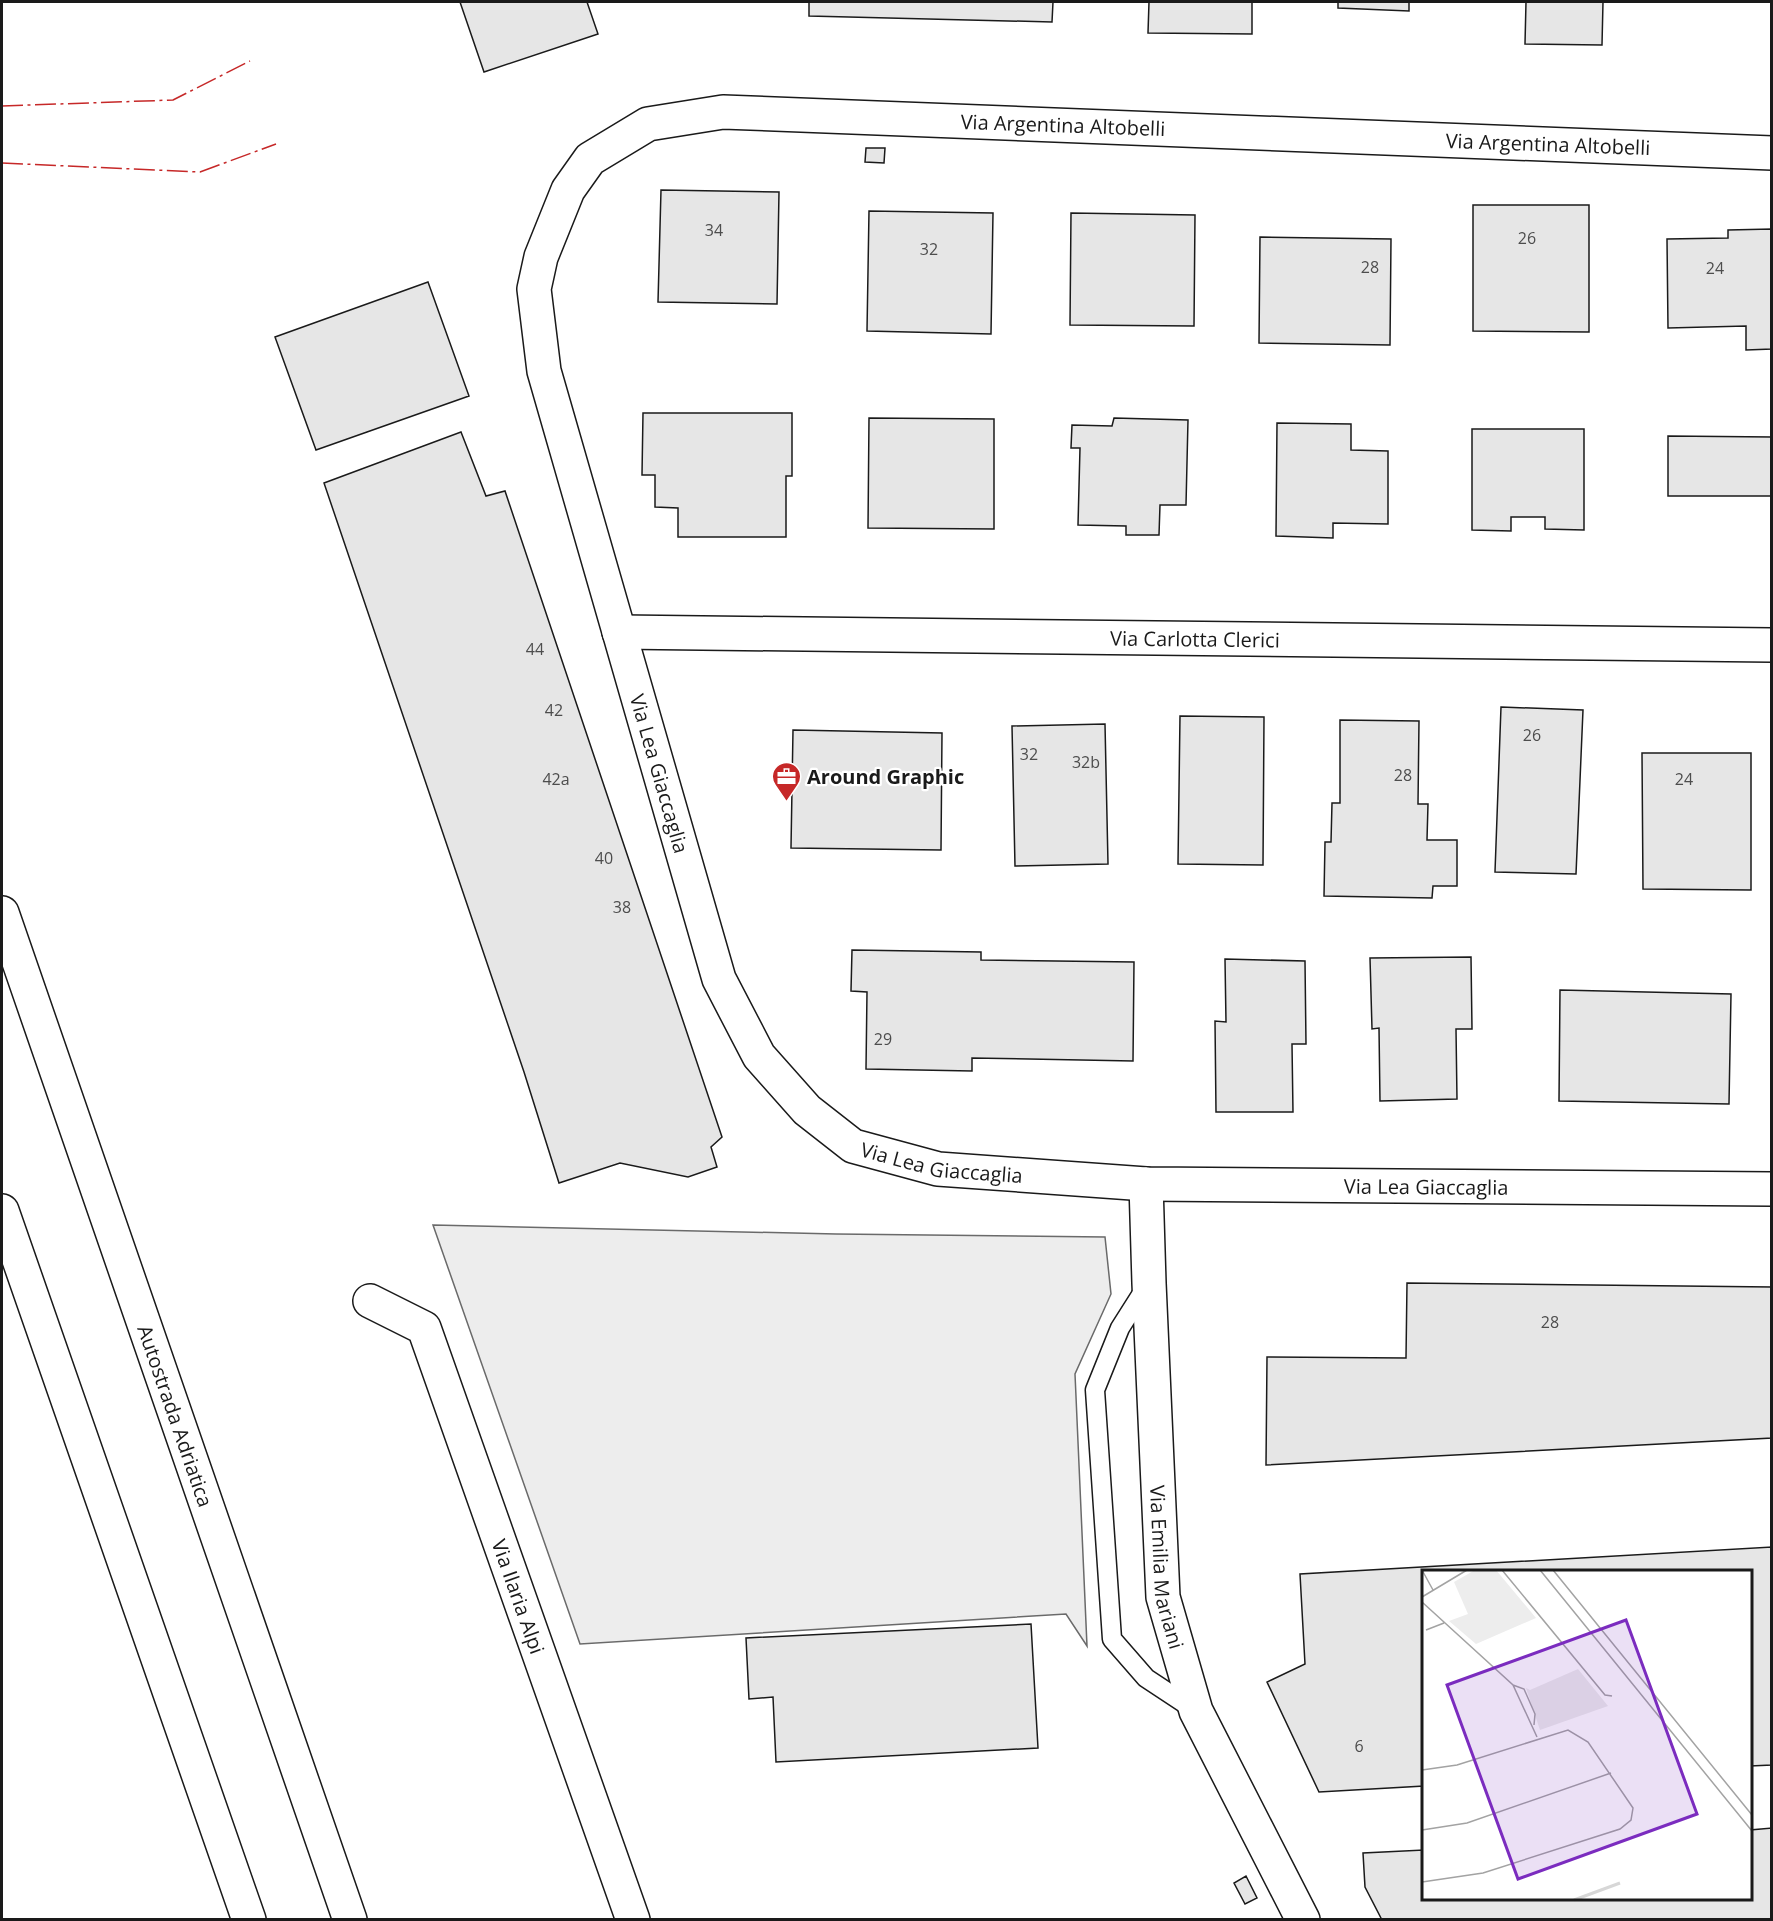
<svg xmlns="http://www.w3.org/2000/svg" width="1773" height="1921" font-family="'Open Sans',sans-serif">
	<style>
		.green { fill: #ededed; stroke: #6a6a6a; stroke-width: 1.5 }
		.building { fill: #e6e6e6; stroke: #1a1a1a; stroke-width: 1.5 }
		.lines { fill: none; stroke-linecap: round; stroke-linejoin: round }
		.lane-casing { stroke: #1a1a1a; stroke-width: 21 }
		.street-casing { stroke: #1a1a1a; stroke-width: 36 }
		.highway-casing { stroke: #1a1a1a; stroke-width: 36 }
		.lane { stroke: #fff; stroke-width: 18 }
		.street { stroke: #fff; stroke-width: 33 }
		.highway { stroke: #fff; stroke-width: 33 }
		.power { stroke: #c62828; stroke-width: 1.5; stroke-dasharray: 21 4.5 3 4.5; stroke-linecap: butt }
		.labels { text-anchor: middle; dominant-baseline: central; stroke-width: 4.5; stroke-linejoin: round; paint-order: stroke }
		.number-label { font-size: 16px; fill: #4d4d4d }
		.street-label { font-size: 20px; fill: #1a1a1a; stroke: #fff }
		.poi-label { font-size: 20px; font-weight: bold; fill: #1a1a1a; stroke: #fff; text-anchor: start }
		.inset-river { fill: none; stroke: #d7d7d7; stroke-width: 3 }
		.inset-road { fill: none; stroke: #a3a3a3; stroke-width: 1.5 }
		.view { fill: #7b2cbf; fill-opacity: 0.15; stroke: #7b2cbf; stroke-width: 3 }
		.inset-edge { fill: none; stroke: #1a1a1a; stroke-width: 3 }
	</style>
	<rect width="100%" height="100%" fill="#fff"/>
	<path class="green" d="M 433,1225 L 836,1234 L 1105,1237 L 1111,1294 L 1075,1374 L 1087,1646 L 1066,1614 L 580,1644 Z"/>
	<path class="building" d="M 460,2 L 587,2 L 598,34 L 484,72 Z
		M 809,2 L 1053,2 L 1052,22 L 809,16 Z
		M 1149,2 L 1252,2 L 1252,34 L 1148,33 Z
		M 1338,2 L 1409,2 L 1409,11 L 1338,8 Z
		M 1526,2 L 1603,2 L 1602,45 L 1525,44 Z
		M 866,148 L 885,148 L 884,163 L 865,162 Z
		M 661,190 L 779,192 L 777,304 L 658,302 Z
		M 1473,205 L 1589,205 L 1589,332 L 1473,331 Z
		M 869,211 L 993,213 L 991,334 L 867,331 Z
		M 1071,213 L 1195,215 L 1194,326 L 1070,325 Z
		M 1772,229 L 1772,349 L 1746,350 L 1746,326 L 1668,328 L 1667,239 L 1728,238 L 1728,230 Z
		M 1260,237 L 1391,239 L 1390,345 L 1259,343 Z
		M 428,282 L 469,396 L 316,450 L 275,337 Z
		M 643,413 L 792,413 L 792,476 L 786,476 L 786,537 L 678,537 L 678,508 L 655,507 L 655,475 L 642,475 Z
		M 869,418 L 994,419 L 994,529 L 868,528 Z
		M 1114,418 L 1188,420 L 1186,505 L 1160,505 L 1159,535 L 1126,535 L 1126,526 L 1078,525 L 1080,448 L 1071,448 L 1072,425 L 1112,426 Z
		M 1277,423 L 1351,424 L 1351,450 L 1388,451 L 1388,524 L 1333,523 L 1333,538 L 1276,536 Z
		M 1472,429 L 1584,429 L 1584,530 L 1545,529 L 1545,517 L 1511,517 L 1511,531 L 1472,530 Z
		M 461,432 L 486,496 L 505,491 L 722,1137 L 711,1147 L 717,1167 L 688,1177 L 620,1163 L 559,1183 L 524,1072 L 324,483 Z
		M 1668,436 L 1772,437 L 1772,496 L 1668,496 Z
		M 1501,707 L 1583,710 L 1576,874 L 1495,872 Z
		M 1180,716 L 1264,717 L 1263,865 L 1178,864 Z
		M 1340,720 L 1419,721 L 1418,804 L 1428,804 L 1427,840 L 1457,840 L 1457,886 L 1433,886 L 1432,898 L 1324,896 L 1325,842 L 1331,842 L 1332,803 L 1340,803 Z
		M 1105,724 L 1108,864 L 1015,866 L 1012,726 Z
		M 793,730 L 942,733 L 941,850 L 791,848 Z
		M 1642,753 L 1751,753 L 1751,890 L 1643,889 Z
		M 852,950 L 981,952 L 981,960 L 1134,962 L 1133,1061 L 972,1058 L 972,1071 L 866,1069 L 867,992 L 851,991 Z
		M 1471,957 L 1472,1029 L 1456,1029 L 1457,1099 L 1380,1101 L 1379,1028 L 1372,1029 L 1370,958 Z
		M 1225,959 L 1305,961 L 1306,1044 L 1292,1044 L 1293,1112 L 1216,1112 L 1215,1021 L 1226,1022 Z
		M 1560,990 L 1731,994 L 1729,1104 L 1559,1101 Z
		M 1407,1283 L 1772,1287 L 1772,1438 L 1266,1465 L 1267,1357 L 1406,1358 Z
		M 1772,1547 L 1772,1765 L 1750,1766 L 1750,1572 L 1424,1572 L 1424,1786 L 1319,1792 L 1267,1682 L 1305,1664 L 1300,1574 Z
		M 1031,1624 L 1038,1748 L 776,1762 L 773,1697 L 749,1699 L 746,1638 Z
		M 1772,1828 L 1772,1920 L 1382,1920 L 1365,1887 L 1363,1853 L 1424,1850 L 1424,1898 L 1750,1898 L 1750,1830 Z
		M 1246,1876 L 1257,1898 L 1245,1904 L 1234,1883 Z"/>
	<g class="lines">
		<defs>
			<path id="lane" d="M 1146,1287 L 1120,1328 L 1095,1390 L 1112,1639 L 1146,1678 L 1196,1711"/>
			<g id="street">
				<path id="s1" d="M 1772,153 L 723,112 L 648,124 L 590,159 L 568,190 L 541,257 L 534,289 L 544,371 L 719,979 L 759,1056 L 807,1110 L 853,1146 L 938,1169 L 1146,1184 L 1772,1189"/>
				<path id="s2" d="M 619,632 L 1772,645"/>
				<path id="s3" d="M 1146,1184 L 1149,1283 L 1163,1597 L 1196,1711 L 1303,1920"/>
				<path id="s4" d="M 370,1301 L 424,1328 L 633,1920"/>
			</g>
			<g id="highway">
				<path id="s5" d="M 2,913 L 350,1920"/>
				<path d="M 2,1211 L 249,1920"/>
			</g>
		</defs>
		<use href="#lane" class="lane-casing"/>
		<use href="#street" class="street-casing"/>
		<use href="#highway" class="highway-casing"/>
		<use href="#lane" class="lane"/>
		<use href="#street" class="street"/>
		<use href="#highway" class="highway"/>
		<path class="power" d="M 2,106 L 173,100 L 250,61
			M 2,163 L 200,172 L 276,144"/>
	</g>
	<defs>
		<symbol id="office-pin" viewBox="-11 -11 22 30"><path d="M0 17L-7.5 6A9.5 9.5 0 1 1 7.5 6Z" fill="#c62828" stroke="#fff"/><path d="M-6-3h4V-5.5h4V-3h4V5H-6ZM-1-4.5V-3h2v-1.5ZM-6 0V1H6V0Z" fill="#fff"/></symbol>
	</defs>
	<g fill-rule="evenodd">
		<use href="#office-pin" x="770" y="760" width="33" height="45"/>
	</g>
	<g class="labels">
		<g class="number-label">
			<text x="714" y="230">34</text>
			<text x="1527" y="238">26</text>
			<text x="929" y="249">32</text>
			<text x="1370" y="267">28</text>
			<text x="1715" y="268">24</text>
			<text x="535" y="649">44</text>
			<text x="554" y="710">42</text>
			<text x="1532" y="735">26</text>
			<text x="1029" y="754">32</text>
			<text x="1086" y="762">32b</text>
			<text x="1403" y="775">28</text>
			<text x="556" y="779">42a</text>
			<text x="1684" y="779">24</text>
			<text x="604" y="858">40</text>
			<text x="622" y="907">38</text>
			<text x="883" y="1039">29</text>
			<text x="1550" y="1322">28</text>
			<text x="1359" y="1746">6</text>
		</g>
		<g class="street-label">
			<text transform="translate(1063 125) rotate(2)">Via Argentina Altobelli</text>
			<text transform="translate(1548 144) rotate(2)">Via Argentina Altobelli</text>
			<text stroke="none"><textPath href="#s2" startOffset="576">Via Carlotta Clerici</textPath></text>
			<text stroke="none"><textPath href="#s1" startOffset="1838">Via Lea Giaccaglia</textPath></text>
			<text stroke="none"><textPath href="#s1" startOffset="2360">Via Lea Giaccaglia</textPath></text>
			<text stroke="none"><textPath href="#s1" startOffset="2846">Via Lea Giaccaglia</textPath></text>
			<text stroke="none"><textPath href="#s5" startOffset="532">Autostrada Adriatica</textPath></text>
			<text stroke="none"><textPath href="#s3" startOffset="384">Via Emilia Mariani</textPath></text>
			<text stroke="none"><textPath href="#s4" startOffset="345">Via Ilaria Alpi</textPath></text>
		</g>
		<g class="poi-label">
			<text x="807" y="776">Around Graphic</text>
		</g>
	</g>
	<g transform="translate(1422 1570)">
		<rect width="330" height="330" fill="#fff"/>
		<path d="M 53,0 L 74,0 L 114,48 L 54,74 L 27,51 L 46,44 L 32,12 ZM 156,99 L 186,136 L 118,160 L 104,118 L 108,120 Z" fill="#ededed"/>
		<path class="inset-river" d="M 152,330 L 198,313"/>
		<path class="inset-road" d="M 0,0 L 11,20M 80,0 L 183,125 L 190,126M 118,0 L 330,261M 131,0 L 330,245M 0,27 L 45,0M 0,32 L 91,115 L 115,167M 4,60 L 22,53M 91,115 L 102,119 L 113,144 L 112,155M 0,200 L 35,195 L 146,160 L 166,172 L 211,238 L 209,250 L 198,259 L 61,303 L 0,312M 0,260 L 45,253 L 189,203"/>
		<path class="view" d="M 204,50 L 275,244 L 96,309 L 25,115 Z"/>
		<rect width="330" height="330" class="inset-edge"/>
	</g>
	<rect width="1773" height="1921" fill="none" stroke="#1a1a1a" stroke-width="6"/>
</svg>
